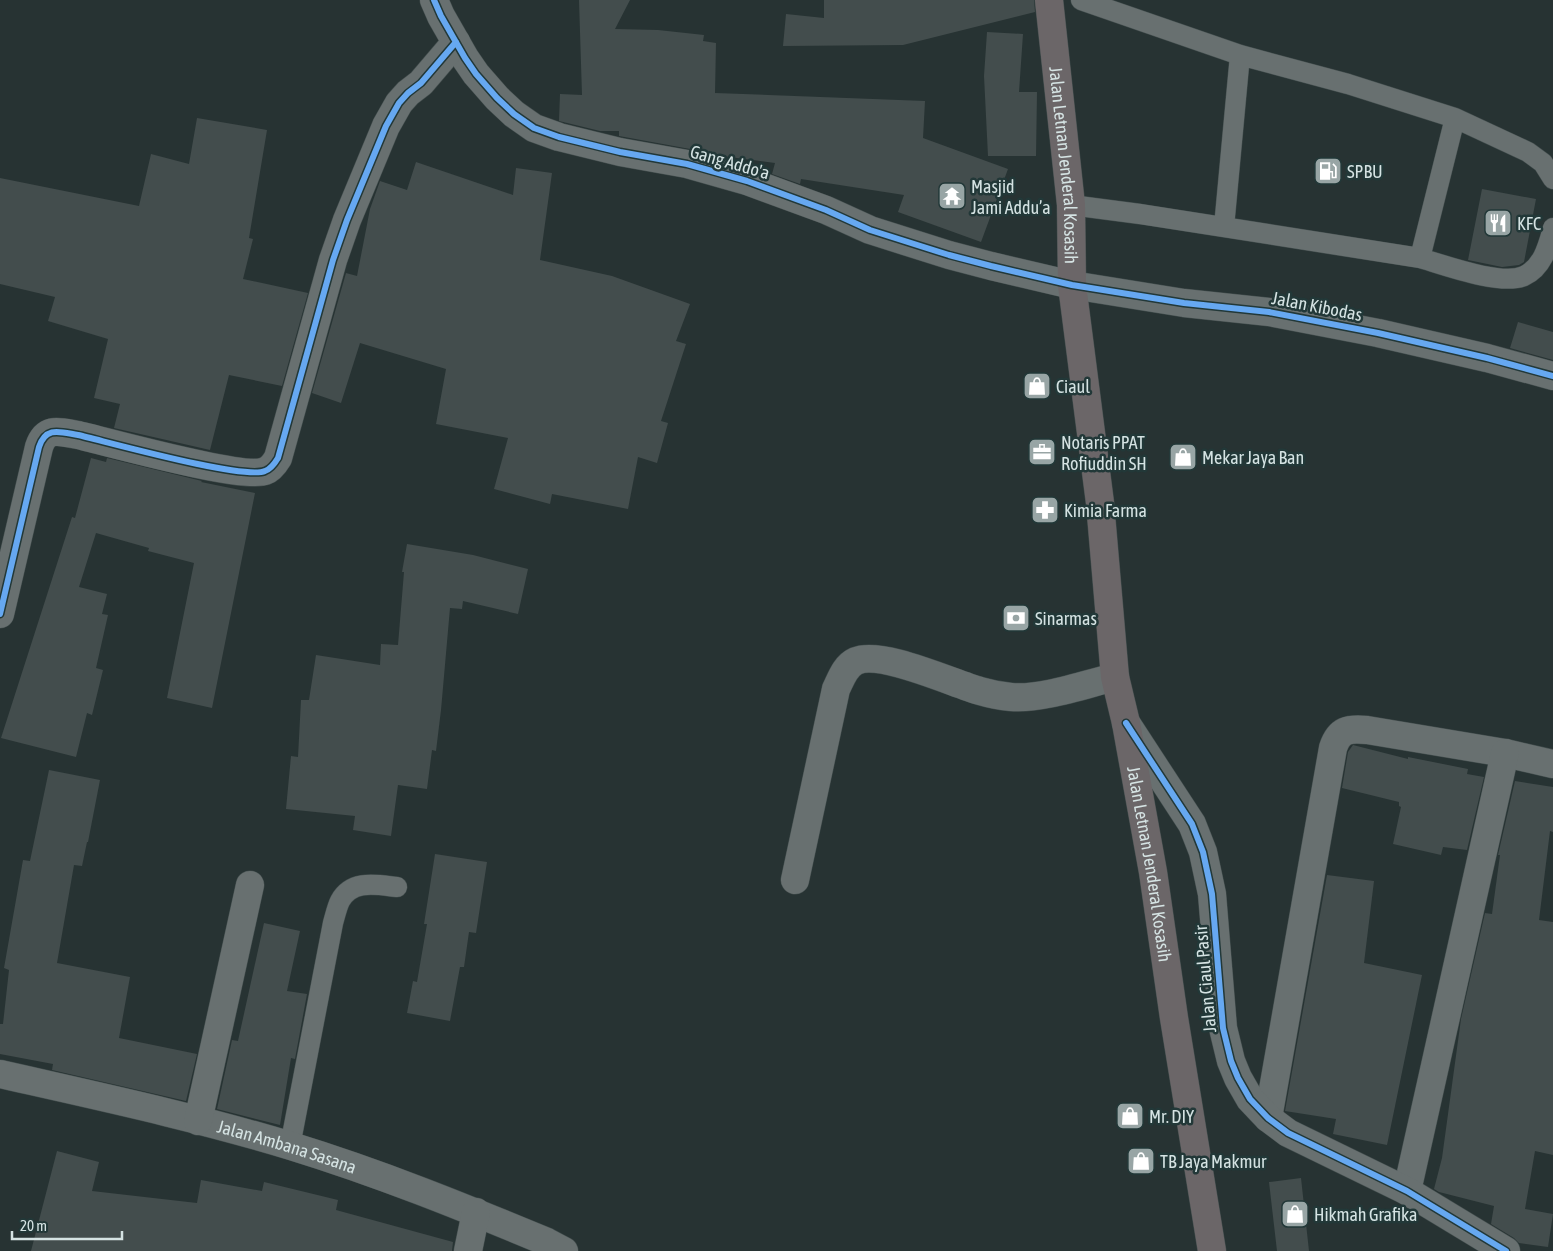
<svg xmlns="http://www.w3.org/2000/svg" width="1553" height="1251" font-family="'Asap Condensed',sans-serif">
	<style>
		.building { fill: #434d4d }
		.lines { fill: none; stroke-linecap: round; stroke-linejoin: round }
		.service-casing { stroke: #434e4e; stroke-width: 21 }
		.minor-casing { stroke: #434e4e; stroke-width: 29 }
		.tertiary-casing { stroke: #434e4e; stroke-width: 29 }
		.trunk-casing { stroke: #434e4e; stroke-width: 29 }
		.service { stroke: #687070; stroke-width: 20 }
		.minor { stroke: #687070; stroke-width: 28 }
		.tertiary { stroke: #687070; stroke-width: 28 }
		.trunk { stroke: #6b6668; stroke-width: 28 }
		.cycleway-casing { stroke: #223838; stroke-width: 9 }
		.cycleway { stroke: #66a8f1; stroke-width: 6 }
		.labels { text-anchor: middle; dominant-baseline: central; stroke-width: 5; stroke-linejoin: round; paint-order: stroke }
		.street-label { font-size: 18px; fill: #d5e3e3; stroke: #223838 }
		.poi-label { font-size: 18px; fill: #d5e3e3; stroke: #223838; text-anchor: start }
	</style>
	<rect width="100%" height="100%" fill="#273333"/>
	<path class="building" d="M 579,0 L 630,0 L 615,29 L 658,30 L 704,35 L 703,41 L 716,43 L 715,93 L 925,101 L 923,138 L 1008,169 L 981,242 L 898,212 L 904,195 L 801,179 L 800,184 L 772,174 L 775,163 L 714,155 L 690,149 L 619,136 L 619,131 L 600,131 L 559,121 L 560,94 L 582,95 Z
		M 824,0 L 1034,0 L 1035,12 L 903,45 L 783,46 L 786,14 L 824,18 Z
		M 987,32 L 1023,34 L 1019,92 L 1037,92 L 1036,156 L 988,156 L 984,76 Z
		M 197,118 L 267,130 L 249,238 L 253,239 L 243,279 L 308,293 L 282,386 L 229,375 L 210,450 L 114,428 L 120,404 L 94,398 L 108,339 L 48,321 L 55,297 L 0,284 L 0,178 L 139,206 L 151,154 L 189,164 Z
		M 416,162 L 513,195 L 516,168 L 552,173 L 540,260 L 612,276 L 690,304 L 676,341 L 686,344 L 661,421 L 668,423 L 657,463 L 638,457 L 628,509 L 552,494 L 550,504 L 494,489 L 508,438 L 436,424 L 446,369 L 360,343 L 341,403 L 312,393 L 346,273 L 357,276 L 370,209 L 380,181 L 407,190 Z
		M 1482,189 L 1536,199 L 1524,262 L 1519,265 L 1502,267 L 1468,260 Z
		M 1518,322 L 1553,332 L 1553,360 L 1510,348 Z
		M 91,458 L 106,462 L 107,458 L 202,481 L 201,482 L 255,493 L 212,708 L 167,698 L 194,563 L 148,551 L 149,548 L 96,533 L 79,587 L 107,594 L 102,614 L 108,615 L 96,668 L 103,670 L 92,715 L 87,713 L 76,757 L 1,738 L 72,517 L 75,518 Z
		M 407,544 L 473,555 L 528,569 L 518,614 L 463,601 L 462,609 L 450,608 L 441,710 L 436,751 L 432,750 L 427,789 L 398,785 L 391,836 L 353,830 L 355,816 L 286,809 L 291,756 L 298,757 L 301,700 L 309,700 L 316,655 L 380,665 L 381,644 L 398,645 L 404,572 L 402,572 Z
		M 1353,745 L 1408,759 L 1408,757 L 1468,769 L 1467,774 L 1484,777 L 1467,850 L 1443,847 L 1441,855 L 1393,844 L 1401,807 L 1399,806 L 1399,802 L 1342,788 L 1348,752 Z
		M 49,770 L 100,780 L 88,842 L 87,842 L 82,866 L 74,865 L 57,963 L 130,977 L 119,1038 L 197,1054 L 186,1101 L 52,1070 L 53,1064 L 0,1054 L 0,1024 L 3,1024 L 9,970 L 4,968 L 23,860 L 30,861 Z
		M 1515,781 L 1553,787 L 1553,832 L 1550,831 L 1539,920 L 1553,922 L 1553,1155 L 1535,1151 L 1525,1209 L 1553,1214 L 1548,1247 L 1519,1243 L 1514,1238 L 1491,1224 L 1494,1206 L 1439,1192 L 1434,1189 L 1442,1158 L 1461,1019 L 1485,913 L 1492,914 L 1500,855 L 1498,855 Z
		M 435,854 L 487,862 L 476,933 L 469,932 L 464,967 L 460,967 L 450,1021 L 407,1013 L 413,981 L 417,982 L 427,924 L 424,924 Z
		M 1327,875 L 1374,881 L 1364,963 L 1422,975 L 1387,1145 L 1333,1134 L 1336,1119 L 1285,1111 Z
		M 264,923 L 300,931 L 287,991 L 307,994 L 295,1059 L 291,1058 L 280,1125 L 217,1109 L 232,1040 L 238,1041 Z
		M 57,1151 L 99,1162 L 92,1191 L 197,1203 L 201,1180 L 262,1191 L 264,1182 L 338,1200 L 336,1210 L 453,1242 L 452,1251 L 31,1251 Z
		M 1301,1178 L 1309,1251 L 1277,1251 L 1269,1182 Z"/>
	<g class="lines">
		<defs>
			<path id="service" d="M 1455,118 L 1528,152 L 1543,163 L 1553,179
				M 1071,205 L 1140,214 L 1420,258 L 1455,118 L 1348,84 L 1240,55 L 1081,0
				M 1224,227 L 1240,55
				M 1420,258 C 1444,265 1501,286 1524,276 C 1543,267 1548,246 1553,228
				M 290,1146 L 333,923 C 335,916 337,907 340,901 C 352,879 377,885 397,887"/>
			<g id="minor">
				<path d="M 434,0 L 441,16 L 465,58 L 476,74 L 497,98 L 514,114 L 534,128 L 559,137 L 620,152 L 687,164 L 747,181 L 826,210 L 870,230 L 949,255 L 991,266 L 1072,285 L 1184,303 L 1269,312 L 1378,333 L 1487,358 L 1553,376"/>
				<path d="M 0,614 L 39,447 C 46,426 60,432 78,435 C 108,442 244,480 265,471 C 271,469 275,463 278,458 L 333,260 L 347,220 L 386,126 L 399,103 L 408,93 L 421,83 L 456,42"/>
				<path d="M 795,880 L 836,689 C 841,679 845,666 856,661 C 881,650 952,683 980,691 C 990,694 1001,696 1011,697 C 1040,700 1086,684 1115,677"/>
				<path id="s1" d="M 0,1074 C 97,1096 196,1117 291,1146 C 379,1173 463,1207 547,1242 L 564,1251"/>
				<path d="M 1268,1118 L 1333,748 C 1339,730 1348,728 1367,730 L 1505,753 L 1553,764"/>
				<path d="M 198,1121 L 250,885"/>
				<path d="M 1407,1191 L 1505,753"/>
				<path d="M 468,1251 L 476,1212"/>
			</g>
			<path id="tertiary" d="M 1126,723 L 1192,824 L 1203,852 L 1212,894 L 1223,1028 L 1231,1061 L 1238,1078 L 1250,1099 L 1268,1118 L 1288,1133 L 1407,1191 L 1506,1251"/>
			<g id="trunk">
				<path id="s2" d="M 1049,0 L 1071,205 L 1072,285 L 1100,503 L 1115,677 L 1126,723 L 1153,872 L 1174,1018 L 1212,1251"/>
			</g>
		</defs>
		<use href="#service" class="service-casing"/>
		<use href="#minor" class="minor-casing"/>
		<use href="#tertiary" class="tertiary-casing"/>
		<use href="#trunk" class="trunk-casing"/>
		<use href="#service" class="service"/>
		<use href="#minor" class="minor"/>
		<use href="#tertiary" class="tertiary"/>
		<use href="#trunk" class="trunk"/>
		<defs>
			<path id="cycleway" d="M 434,0 L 441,16 L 465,58 L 476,74 L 497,98 L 514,114 L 534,128 L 559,137 L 620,152 L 687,164 L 747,181 L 826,210 L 870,230 L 949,255 L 991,266 L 1072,285 L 1184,303 L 1269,312 L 1378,333 L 1487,358 L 1553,376
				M 0,614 L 39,447 C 46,426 60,432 78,435 C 108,442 244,480 265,471 C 271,469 275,463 278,458 L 333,260 L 347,220 L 386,126 L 399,103 L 408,93 L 421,83 L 456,42
				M 1126,723 L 1192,824 L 1203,852 L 1212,894 L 1223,1028 L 1231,1061 L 1238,1078 L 1250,1099 L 1268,1118 L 1288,1133 L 1407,1191 L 1506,1251"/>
		</defs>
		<use href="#cycleway" class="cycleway-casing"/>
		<use href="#cycleway" class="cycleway"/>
	</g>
	<defs>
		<symbol id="fuel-square" viewBox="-11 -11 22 22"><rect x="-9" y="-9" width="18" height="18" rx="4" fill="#98a5a5" stroke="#223838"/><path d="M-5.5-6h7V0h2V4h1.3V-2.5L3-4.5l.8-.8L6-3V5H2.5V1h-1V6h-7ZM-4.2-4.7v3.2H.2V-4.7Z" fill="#fff"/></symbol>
		<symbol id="temple-square" viewBox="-11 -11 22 22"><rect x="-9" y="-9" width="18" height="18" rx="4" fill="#98a5a5" stroke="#223838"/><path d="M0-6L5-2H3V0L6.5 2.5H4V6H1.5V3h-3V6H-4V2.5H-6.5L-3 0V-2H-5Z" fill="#fff"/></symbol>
		<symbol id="restaurant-square" viewBox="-11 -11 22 22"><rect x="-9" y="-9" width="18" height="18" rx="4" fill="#98a5a5" stroke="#223838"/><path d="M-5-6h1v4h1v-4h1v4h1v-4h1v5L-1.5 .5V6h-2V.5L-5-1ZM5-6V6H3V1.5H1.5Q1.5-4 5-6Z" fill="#fff"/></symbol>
		<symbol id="shop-square" viewBox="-11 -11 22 22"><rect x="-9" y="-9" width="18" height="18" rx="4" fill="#98a5a5" stroke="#223838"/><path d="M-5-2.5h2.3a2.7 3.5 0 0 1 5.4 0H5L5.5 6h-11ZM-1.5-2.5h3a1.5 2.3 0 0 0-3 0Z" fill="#fff"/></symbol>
		<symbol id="office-square" viewBox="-11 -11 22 22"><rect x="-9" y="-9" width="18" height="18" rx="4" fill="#98a5a5" stroke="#223838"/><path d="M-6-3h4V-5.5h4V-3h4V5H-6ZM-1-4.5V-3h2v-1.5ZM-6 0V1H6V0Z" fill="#fff"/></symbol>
		<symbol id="pharmacy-square" viewBox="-11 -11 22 22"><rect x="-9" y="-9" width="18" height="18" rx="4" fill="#98a5a5" stroke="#223838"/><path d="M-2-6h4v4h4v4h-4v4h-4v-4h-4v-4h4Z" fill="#fff"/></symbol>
		<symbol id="bank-square" viewBox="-11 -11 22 22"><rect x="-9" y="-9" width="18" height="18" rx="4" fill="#98a5a5" stroke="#223838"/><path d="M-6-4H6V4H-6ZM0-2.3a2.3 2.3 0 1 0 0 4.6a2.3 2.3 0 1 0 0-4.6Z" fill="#fff"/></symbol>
	</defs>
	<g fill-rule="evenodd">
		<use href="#fuel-square" x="1312" y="155" width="32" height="32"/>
		<use href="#temple-square" x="936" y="180" width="32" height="32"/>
		<use href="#restaurant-square" x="1482" y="207" width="32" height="32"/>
		<use href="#shop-square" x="1021" y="370" width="32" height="32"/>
		<use href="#office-square" x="1026" y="436" width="32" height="32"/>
		<use href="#shop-square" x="1167" y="441" width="32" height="32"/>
		<use href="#pharmacy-square" x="1029" y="494" width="32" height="32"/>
		<use href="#bank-square" x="1000" y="602" width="32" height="32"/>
		<use href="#shop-square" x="1114" y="1100" width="32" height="32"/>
		<use href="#shop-square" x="1125" y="1145" width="32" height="32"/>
		<use href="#shop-square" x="1279" y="1198" width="32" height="32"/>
	</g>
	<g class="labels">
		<g class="street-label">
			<text transform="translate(730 162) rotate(16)">Gang Addo'a</text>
			<text stroke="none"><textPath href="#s2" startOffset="166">Jalan Letnan Jenderal Kosasih</textPath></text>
			<text transform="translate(1317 306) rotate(11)">Jalan Kibodas</text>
			<text stroke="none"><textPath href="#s2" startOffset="871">Jalan Letnan Jenderal Kosasih</textPath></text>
			<text transform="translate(1205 979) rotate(-95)">Jalan Ciaul Pasir</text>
			<text stroke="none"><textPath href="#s1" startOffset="296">Jalan Ambana Sasana</textPath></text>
		</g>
		<g class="poi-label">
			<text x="1347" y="171">SPBU</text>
			<text x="971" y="186">Masjid<tspan x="971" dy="21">Jami Addu’a</tspan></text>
			<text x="1517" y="223">KFC</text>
			<text x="1056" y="386">Ciaul</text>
			<text x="1061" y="442">Notaris PPAT<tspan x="1061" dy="21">Rofiuddin SH</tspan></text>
			<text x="1202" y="457">Mekar Jaya Ban</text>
			<text x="1064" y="510">Kimia Farma</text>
			<text x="1035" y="618">Sinarmas</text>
			<text x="1149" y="1116">Mr. DIY</text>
			<text x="1160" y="1161">TB Jaya Makmur</text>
			<text x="1314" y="1214">Hikmah Grafika</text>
		</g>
	</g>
	<path d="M12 1231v8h110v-8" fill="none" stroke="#d5e3e3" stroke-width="2.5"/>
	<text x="20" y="1231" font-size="15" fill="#d5e3e3" stroke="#223838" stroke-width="4" paint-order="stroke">20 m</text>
</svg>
